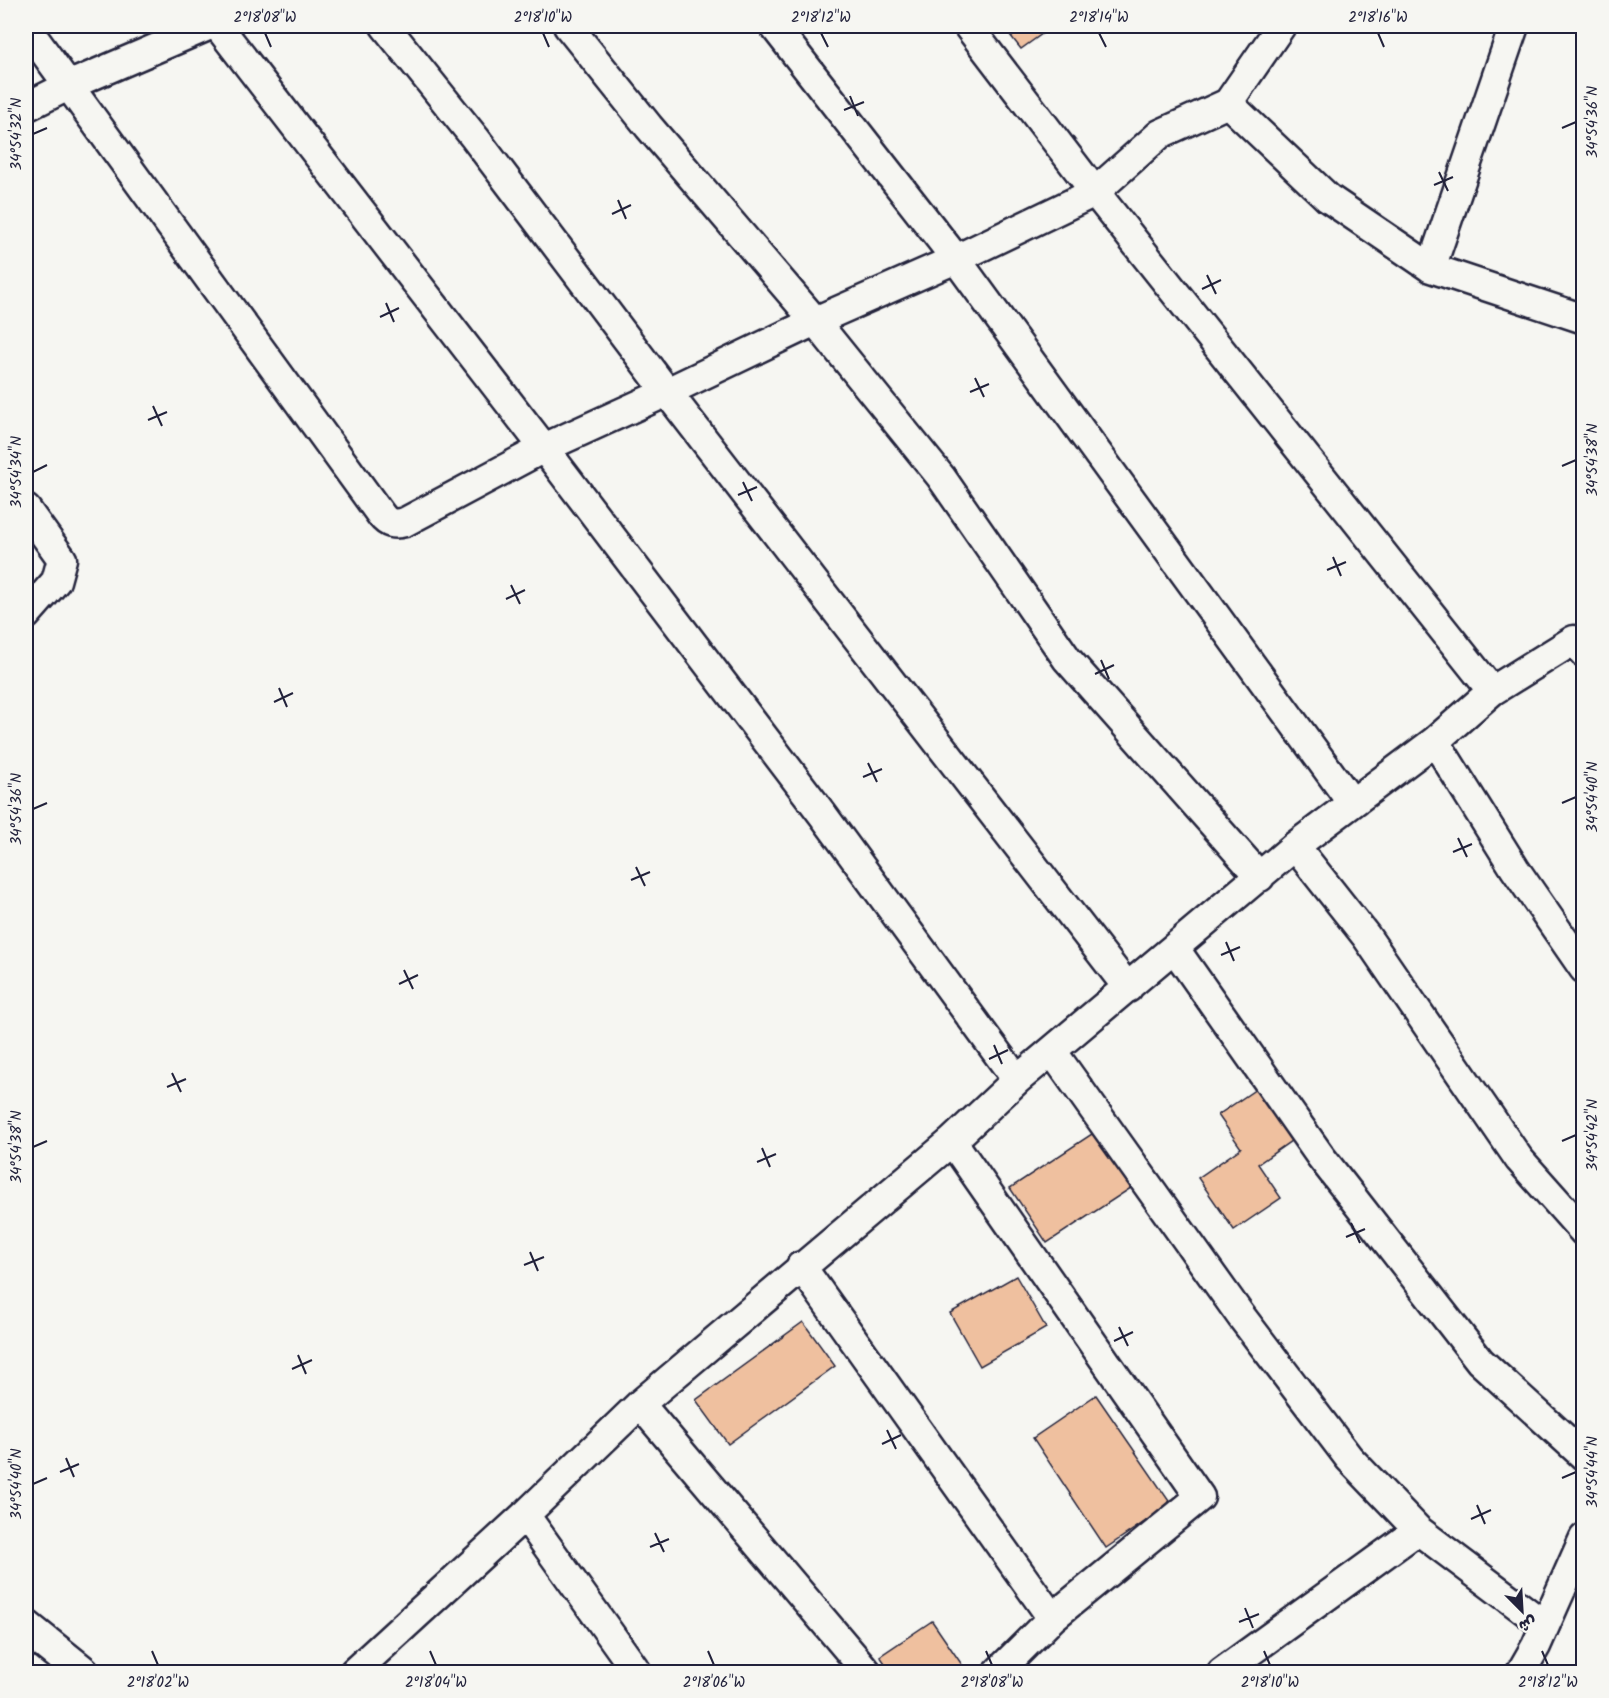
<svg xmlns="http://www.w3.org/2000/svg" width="1609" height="1698" font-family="Kalam,'Playpen Sans Arabic',sans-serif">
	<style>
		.building { fill: #efc09f; stroke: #22223b; stroke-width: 1.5 }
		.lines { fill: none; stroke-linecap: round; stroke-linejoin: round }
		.minor-casing { stroke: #22223b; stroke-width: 33 }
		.tertiary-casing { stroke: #22223b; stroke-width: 38 }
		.minor { stroke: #f6f6f2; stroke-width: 28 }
		.tertiary { stroke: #f6f6f2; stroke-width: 33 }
		.ticks { fill: none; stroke: #22223b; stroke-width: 2 }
		.neatline { fill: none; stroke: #22223b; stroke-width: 2 }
		.ticks-label { font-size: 15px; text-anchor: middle; fill: #22223b }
	</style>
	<rect width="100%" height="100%" fill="#f6f6f2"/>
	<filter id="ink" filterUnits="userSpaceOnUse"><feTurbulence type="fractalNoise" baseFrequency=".0167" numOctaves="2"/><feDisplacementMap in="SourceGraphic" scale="12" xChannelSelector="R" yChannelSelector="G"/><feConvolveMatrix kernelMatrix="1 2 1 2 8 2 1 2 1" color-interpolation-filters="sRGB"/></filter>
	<g filter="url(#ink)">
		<path class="building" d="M 1003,26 L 1053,26 L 1021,49 Z
			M 1265,1083 L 1301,1134 L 1258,1164 L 1281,1198 L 1234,1230 L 1198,1178 L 1241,1148 L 1218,1115 Z
			M 1104,1126 L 1140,1182 L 1047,1243 L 1010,1188 Z
			M 1016,1276 L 1046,1328 L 980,1366 L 950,1313 Z
			M 803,1322 L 835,1366 L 728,1444 L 696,1400 Z
			M 1096,1395 L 1171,1504 L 1106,1548 L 1033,1438 Z
			M 932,1621 L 967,1672 L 891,1672 L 880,1656 Z"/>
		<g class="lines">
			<defs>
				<path id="minor" d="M 218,26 L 544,448 L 823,815 L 1017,1080
					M 385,26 L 475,138 L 667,392 L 1128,988
					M 568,26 L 649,127 L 815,321 L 941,477 L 1067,659 L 1260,877
					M 774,26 L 956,259 L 1352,803
					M 968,26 L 1095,192 L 1492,691
					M 1281,26 L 1228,103 L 1328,198 L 1431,268 L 1584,319
					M 26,27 L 381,515 C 388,524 394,525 405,522 L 544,448 L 667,392 L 815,321 L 956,259 L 1095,192 L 1160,134 L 1228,103
					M 26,107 L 70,85 L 208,26
					M 1431,268 L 1514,26
					M 26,509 L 62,559 L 56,581 L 26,615
					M 1435,741 L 1515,869 L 1584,969
					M 1295,846 L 1366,936 L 1519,1159 L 1584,1232
					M 1175,949 L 1321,1157 L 1480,1361 L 1584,1456
					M 1052,1051 L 1241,1316 L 1349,1458 L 1418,1530 L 1544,1625
					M 952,1141 L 1200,1497 L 1052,1618 L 998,1672
					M 801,1266 L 1052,1618
					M 354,1672 L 525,1515
					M 637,1672 L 525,1515 L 640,1404
					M 867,1672 L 640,1404 L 952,1141 L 1017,1080 L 1295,846 L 1435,741 L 1492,691 L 1574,640 L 1584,653
					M 1222,1672 L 1418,1530
					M 1521,1672 L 1536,1646 L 1584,1538"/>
				<path id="tertiary" d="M 26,1627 L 82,1672"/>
			</defs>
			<use href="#minor" class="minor-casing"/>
			<use href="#tertiary" class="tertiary-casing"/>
			<use href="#minor" class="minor"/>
			<use href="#tertiary" class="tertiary"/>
		</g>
	</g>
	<path class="ticks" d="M 265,33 L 271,47M 543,33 L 549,47M 821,33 L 828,47M 1099,33 L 1106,47M 1378,33 L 1384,47M 850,96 L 858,116M 844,110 L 864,102M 1562,128 L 1576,122M 33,134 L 47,128M 1439,172 L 1448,191M 1434,185 L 1453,177M 618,200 L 626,219M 612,214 L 631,205M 1207,275 L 1216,294M 1202,289 L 1221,280M 386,303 L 394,322M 380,317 L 399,308M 975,378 L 984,397M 970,392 L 989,384M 153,406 L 162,426M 148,420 L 167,412M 1562,466 L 1576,460M 33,472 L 47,465M 743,482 L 752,501M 738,495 L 757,487M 1333,557 L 1341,576M 1327,570 L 1346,562M 511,585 L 520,604M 506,599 L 525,590M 1101,660 L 1109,679M 1095,674 L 1114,665M 279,688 L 287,707M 274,702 L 293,693M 868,763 L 877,782M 863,777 L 882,769M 1562,803 L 1576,797M 33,809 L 47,803M 1458,838 L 1467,857M 1453,852 L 1472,844M 636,867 L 645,886M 631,880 L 650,872M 1226,942 L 1234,961M 1221,955 L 1240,947M 404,970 L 413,989M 399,984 L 418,975M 994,1045 L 1002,1064M 989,1059 L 1008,1050M 172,1073 L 181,1092M 167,1087 L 186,1079M 1562,1141 L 1576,1135M 33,1147 L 47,1141M 762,1148 L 770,1167M 757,1162 L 776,1154M 1351,1223 L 1360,1243M 1346,1237 L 1365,1229M 530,1252 L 538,1271M 524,1265 L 544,1257M 1119,1327 L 1128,1346M 1114,1341 L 1133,1332M 298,1355 L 306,1374M 292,1369 L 312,1360M 887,1430 L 896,1449M 882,1444 L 901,1435M 66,1458 L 74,1477M 60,1472 L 79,1464M 1562,1478 L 1576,1472M 33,1484 L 47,1478M 1477,1505 L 1485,1524M 1471,1519 L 1491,1510M 655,1533 L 664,1552M 650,1547 L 669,1539M 1245,1608 L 1253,1628M 1239,1622 L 1259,1614M 152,1651 L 158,1665M 430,1651 L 436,1665M 708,1651 L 714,1665M 986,1651 L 992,1665M 1264,1651 L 1270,1665M 1542,1651 L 1548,1665"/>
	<rect width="1609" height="1698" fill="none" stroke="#f6f6f2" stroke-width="66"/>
	<g transform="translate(1522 1611) rotate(156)" stroke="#f6f6f2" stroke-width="4.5" paint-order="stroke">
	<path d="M0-4.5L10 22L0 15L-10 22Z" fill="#22223b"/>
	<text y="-9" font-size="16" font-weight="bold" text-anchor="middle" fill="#22223b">ش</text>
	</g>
	<rect x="33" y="33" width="1543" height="1632" class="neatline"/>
	<g class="ticks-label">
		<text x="265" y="22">2°18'08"W</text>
		<text x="543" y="22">2°18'10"W</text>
		<text x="821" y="22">2°18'12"W</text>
		<text x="1099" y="22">2°18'14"W</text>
		<text x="1378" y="22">2°18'16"W</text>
		<text transform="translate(1592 122) rotate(-90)" y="5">34°54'36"N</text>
		<text transform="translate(16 134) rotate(-90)" y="5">34°54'32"N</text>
		<text transform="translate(1592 460) rotate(-90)" y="5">34°54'38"N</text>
		<text transform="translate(16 472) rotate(-90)" y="5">34°54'34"N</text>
		<text transform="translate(1592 797) rotate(-90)" y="5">34°54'40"N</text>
		<text transform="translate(16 809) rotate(-90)" y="5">34°54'36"N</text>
		<text transform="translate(1592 1135) rotate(-90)" y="5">34°54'42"N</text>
		<text transform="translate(16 1147) rotate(-90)" y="5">34°54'38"N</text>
		<text transform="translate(1592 1472) rotate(-90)" y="5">34°54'44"N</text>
		<text transform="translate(16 1484) rotate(-90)" y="5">34°54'40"N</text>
		<text x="158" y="1687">2°18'02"W</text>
		<text x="436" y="1687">2°18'04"W</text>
		<text x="714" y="1687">2°18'06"W</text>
		<text x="992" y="1687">2°18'08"W</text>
		<text x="1270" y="1687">2°18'10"W</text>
		<text x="1548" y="1687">2°18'12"W</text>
	</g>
</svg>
